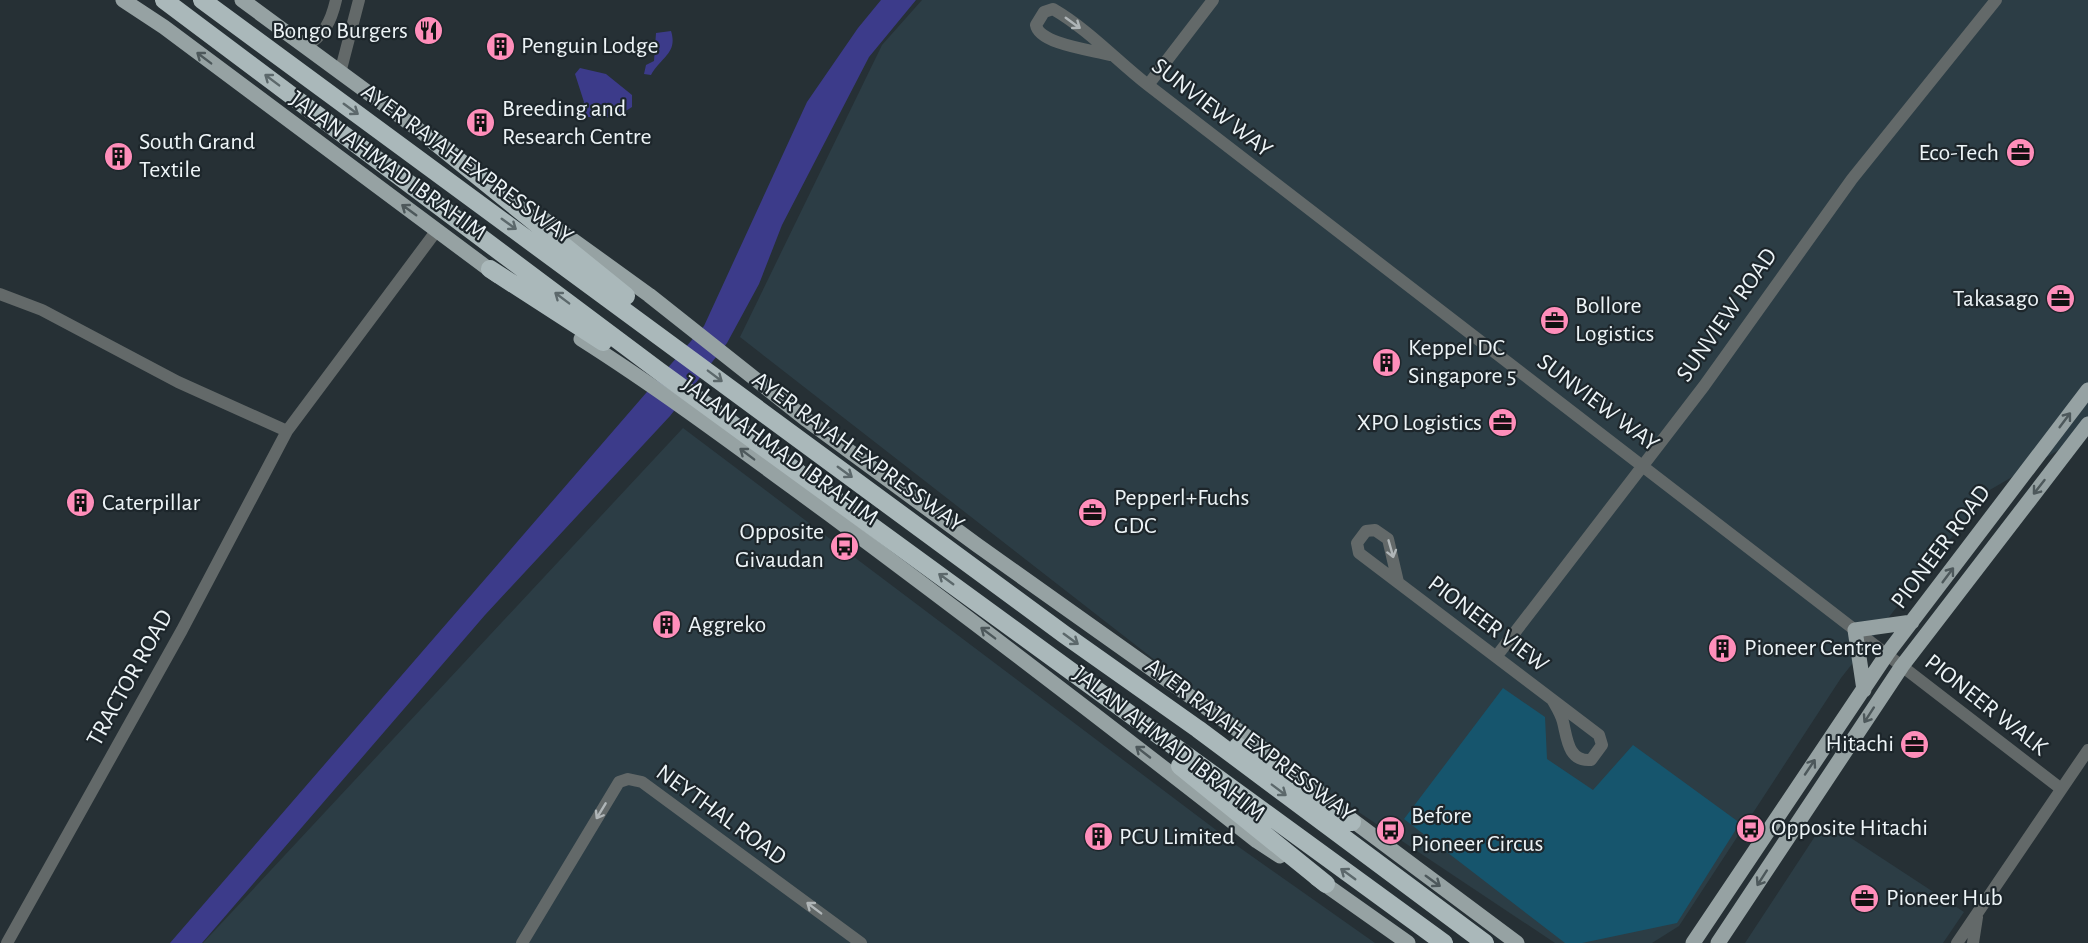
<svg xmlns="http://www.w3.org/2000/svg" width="2088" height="943" font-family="'Alegreya Sans',sans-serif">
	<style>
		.built { fill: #2c3d45 }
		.green { fill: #16556d }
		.water { fill: #3c3b8a }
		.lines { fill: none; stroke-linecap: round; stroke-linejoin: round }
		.minor { stroke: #636969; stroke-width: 12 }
		.major { stroke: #96a2a3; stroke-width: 15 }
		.highway { stroke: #aab8ba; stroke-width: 18 }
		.oneway { stroke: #afb5b7 }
		.oneway2 { stroke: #4d585b }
		.oneway3 { stroke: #5c686b }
		.labels { text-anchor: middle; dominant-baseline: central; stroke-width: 4.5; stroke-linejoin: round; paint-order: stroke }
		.poi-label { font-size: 24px; fill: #edf4f7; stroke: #1d262b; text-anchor: start }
		.street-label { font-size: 24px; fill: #edf4f7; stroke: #1d262b }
	</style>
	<rect width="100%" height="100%" fill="#263035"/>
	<path class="built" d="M 922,0 L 2088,0 L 2088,433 L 1988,491 L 1841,678 L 1679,926 L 1652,943 L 1555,943 L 1300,773 L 740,337 L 882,45 Z
		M 683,428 L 1236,845 L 1375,943 L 203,943 Z
		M 1825,821 L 1964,912 L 1943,943 L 1745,943 Z"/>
	<path class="green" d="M 1503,688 L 1545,717 L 1547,759 L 1593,790 L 1633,745 L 1740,823 L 1677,923 L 1582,943 L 1565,943 L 1404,819 Z"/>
	<path class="water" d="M 881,0 L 916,0 L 869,57 L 782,225 L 759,284 L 727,343 L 670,416 L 485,615 L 202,943 L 170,943 L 704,326 L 807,102 L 858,28 Z
		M 671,31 C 678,53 661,57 651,75 L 644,74 L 646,65 L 654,61 L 656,33 Z
		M 580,68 L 606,74 L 632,95 L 632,107 C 614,119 599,120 579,115 L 584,102 L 575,74 Z"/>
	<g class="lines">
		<path class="minor" d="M 305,47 C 324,35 331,22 336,0
			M 1110,55 C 1092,50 1039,44 1036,25 L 1044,12 L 1053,9 C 1089,30 1116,60 1148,85 L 2060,788
			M 340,73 L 359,0
			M 1148,85 L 1213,0
			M 0,294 L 42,310 L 178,382 L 287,431
			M 1398,582 L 1388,539 L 1375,530 L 1366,531 L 1357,543 L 1359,553 L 1599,735 L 1602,745 L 1591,760 C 1568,762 1567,738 1563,722 C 1561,714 1557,708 1553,701
			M 1496,657 L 1704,386 L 1852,179 L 1996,0
			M 7,943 L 182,630 L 287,431 L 437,230
			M 522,943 L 619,782 L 628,779 L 642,782 L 861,943
			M 1957,943 L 2088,750
			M 1973,943 L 1977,917"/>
		<path class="major" d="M 123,0 L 164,27 L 498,276
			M 242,0 L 442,147
			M 545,220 L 649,295 L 807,420 L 977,545 L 1239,731 L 1319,792
			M 581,339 C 666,393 747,454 829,514 C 973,621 1116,730 1257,841 L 1280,856
			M 1864,690 L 1855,630 L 1912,622
			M 1344,814 L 1517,943
			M 1316,878 L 1408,943
			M 1693,943 L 1887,654 L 2088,390
			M 1718,943 L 1902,666 L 2088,424"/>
		<path class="highway" d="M 164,0 L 659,371 L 1444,943
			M 202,0 L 1065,635 L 1198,729 L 1485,943
			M 433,140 L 626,296
			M 490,269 L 603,342
			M 1238,746 L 1352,822
			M 1180,766 L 1326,884"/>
	</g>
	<defs><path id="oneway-shaft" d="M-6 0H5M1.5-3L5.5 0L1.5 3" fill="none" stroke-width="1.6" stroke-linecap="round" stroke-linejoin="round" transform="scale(1.5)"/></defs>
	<g class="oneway">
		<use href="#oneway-shaft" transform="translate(1073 23) rotate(36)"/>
		<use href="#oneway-shaft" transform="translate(1391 549) rotate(74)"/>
		<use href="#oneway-shaft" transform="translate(601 811) rotate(121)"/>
		<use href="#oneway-shaft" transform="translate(814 908) rotate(-143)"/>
	</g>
	<g class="oneway2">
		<use href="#oneway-shaft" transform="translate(204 58) rotate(-143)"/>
		<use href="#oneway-shaft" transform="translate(409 210) rotate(-144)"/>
		<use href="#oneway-shaft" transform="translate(2065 420) rotate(-53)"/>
		<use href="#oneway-shaft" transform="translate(747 454) rotate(-143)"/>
		<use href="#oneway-shaft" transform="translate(2039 487) rotate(128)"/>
		<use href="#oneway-shaft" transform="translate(1948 575) rotate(-53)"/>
		<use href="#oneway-shaft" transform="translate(988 633) rotate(-143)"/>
		<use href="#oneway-shaft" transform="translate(1869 715) rotate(123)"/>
		<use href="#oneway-shaft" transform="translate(1143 752) rotate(-142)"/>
		<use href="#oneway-shaft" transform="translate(1810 767) rotate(-56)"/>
		<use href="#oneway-shaft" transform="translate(1762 878) rotate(123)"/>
		<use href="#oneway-shaft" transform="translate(1433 881) rotate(36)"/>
	</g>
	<g class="oneway3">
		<use href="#oneway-shaft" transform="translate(272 80) rotate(-143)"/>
		<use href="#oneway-shaft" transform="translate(351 109) rotate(36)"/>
		<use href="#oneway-shaft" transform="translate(509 224) rotate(36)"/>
		<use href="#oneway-shaft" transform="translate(562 298) rotate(-143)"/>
		<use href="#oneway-shaft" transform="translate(715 376) rotate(37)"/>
		<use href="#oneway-shaft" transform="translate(845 472) rotate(36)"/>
		<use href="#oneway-shaft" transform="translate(946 579) rotate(-144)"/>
		<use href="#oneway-shaft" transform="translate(1071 639) rotate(36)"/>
		<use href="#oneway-shaft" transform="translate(1279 790) rotate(37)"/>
		<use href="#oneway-shaft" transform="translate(1348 874) rotate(-144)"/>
	</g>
	<defs>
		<symbol id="restaurant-disc" viewBox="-11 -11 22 22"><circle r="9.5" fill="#ff8eba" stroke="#1d262b"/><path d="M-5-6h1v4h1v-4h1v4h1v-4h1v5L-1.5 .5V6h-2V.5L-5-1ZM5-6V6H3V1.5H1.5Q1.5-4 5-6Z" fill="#111"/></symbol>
		<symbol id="building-disc" viewBox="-11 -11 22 22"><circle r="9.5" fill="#ff8eba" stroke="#1d262b"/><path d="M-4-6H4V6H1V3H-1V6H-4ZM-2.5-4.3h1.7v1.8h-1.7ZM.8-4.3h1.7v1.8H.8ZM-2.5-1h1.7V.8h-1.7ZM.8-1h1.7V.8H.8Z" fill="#111"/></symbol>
		<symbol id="office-disc" viewBox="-11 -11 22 22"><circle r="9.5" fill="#ff8eba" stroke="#1d262b"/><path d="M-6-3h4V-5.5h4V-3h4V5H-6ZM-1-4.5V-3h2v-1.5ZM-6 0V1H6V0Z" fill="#111"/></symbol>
		<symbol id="bus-disc" viewBox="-11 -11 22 22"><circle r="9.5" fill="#ff8eba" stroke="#1d262b"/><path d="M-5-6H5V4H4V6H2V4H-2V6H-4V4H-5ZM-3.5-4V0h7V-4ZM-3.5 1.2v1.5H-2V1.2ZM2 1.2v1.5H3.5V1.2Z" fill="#111"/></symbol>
	</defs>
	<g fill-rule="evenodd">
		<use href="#restaurant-disc" x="412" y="14" width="33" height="33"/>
		<use href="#building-disc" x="484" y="30" width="33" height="33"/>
		<use href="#building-disc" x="464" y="106" width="33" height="33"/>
		<use href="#office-disc" x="2004" y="136" width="33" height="33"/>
		<use href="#building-disc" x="102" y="140" width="33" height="33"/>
		<use href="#office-disc" x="2044" y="282" width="33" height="33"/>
		<use href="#office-disc" x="1538" y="304" width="33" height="33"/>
		<use href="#building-disc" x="1370" y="346" width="33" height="33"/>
		<use href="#office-disc" x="1486" y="406" width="33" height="33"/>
		<use href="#building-disc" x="64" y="486" width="33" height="33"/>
		<use href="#office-disc" x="1076" y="496" width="33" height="33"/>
		<use href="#bus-disc" x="828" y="530" width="33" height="33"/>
		<use href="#building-disc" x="650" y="608" width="33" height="33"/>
		<use href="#building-disc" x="1706" y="632" width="33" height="33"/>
		<use href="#office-disc" x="1898" y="728" width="33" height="33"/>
		<use href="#bus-disc" x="1734" y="812" width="33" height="33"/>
		<use href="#bus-disc" x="1374" y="814" width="33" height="33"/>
		<use href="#building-disc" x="1082" y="820" width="33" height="33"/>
		<use href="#office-disc" x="1848" y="882" width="33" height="33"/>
	</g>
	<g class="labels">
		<g class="poi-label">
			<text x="408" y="31" text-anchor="end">Bongo Burgers</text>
			<text x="521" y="46">Penguin Lodge</text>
			<text x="502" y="109">Breeding and<tspan x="502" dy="28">Research Centre</tspan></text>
			<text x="139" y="142">South Grand<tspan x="139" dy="28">Textile</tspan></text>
			<text x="1999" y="153" text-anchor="end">Eco-Tech</text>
			<text x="2039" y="299" text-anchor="end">Takasago</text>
			<text x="1575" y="306">Bollore<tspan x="1575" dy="28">Logistics</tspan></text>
			<text x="1408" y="348">Keppel DC<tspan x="1408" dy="28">Singapore 5</tspan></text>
			<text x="1482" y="423" text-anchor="end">XPO Logistics</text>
			<text x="1114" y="498">Pepperl+Fuchs<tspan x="1114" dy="28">GDC</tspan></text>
			<text x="102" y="503">Caterpillar</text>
			<text x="824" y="532" text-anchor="end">Opposite<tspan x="824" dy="28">Givaudan</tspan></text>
			<text x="688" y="625">Aggreko</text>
			<text x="1744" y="648">Pioneer Centre</text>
			<text x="1894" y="744" text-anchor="end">Hitachi</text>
			<text x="1411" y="816">Before<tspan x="1411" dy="28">Pioneer Circus</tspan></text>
			<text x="1771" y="828">Opposite Hitachi</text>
			<text x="1119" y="837">PCU Limited</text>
			<text x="1886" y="898">Pioneer Hub</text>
		</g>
		<g class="street-label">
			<text transform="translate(1212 108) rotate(38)">SUNVIEW WAY</text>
			<text transform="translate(467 164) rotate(36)">AYER RAJAH EXPRESSWAY</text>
			<text transform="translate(388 166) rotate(36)">JALAN AHMAD IBRAHIM</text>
			<text transform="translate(1727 315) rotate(-55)">SUNVIEW ROAD</text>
			<text transform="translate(1598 403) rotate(37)">SUNVIEW WAY</text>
			<text transform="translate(780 451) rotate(36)">JALAN AHMAD IBRAHIM</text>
			<text transform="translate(858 452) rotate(36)">AYER RAJAH EXPRESSWAY</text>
			<text transform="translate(1941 547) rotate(-53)">PIONEER ROAD</text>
			<text transform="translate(1488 624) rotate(37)">PIONEER VIEW</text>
			<text transform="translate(130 678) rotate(-61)">TRACTOR ROAD</text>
			<text transform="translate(1986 705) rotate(38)">PIONEER WALK</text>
			<text transform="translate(1250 740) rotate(37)">AYER RAJAH EXPRESSWAY</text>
			<text transform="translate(1169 744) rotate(38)">JALAN AHMAD IBRAHIM</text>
			<text transform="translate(721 815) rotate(36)">NEYTHAL ROAD</text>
		</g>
	</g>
</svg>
